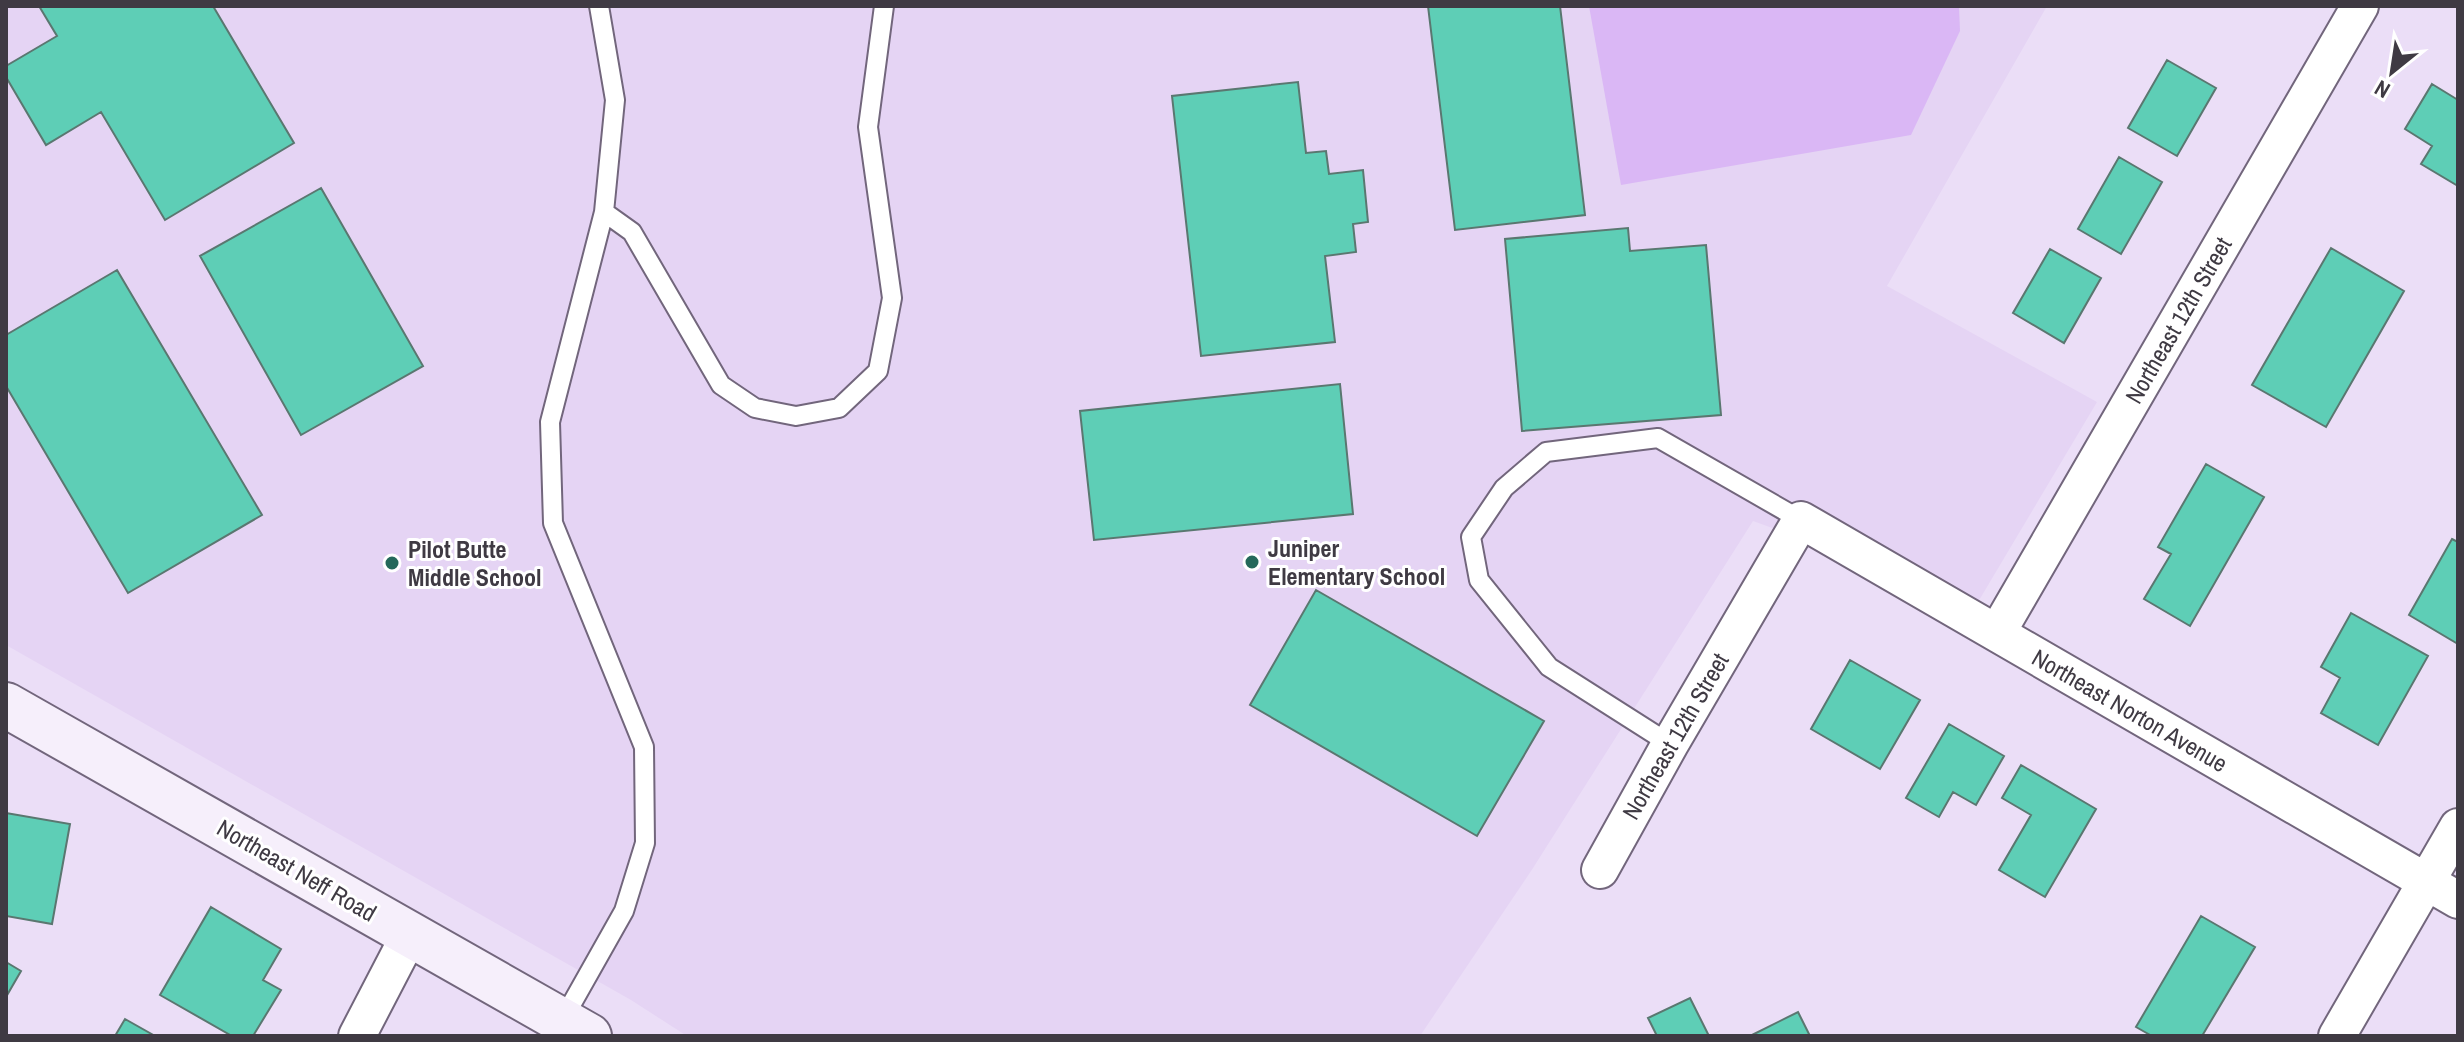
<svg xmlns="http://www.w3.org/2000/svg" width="2464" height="1042" font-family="'Archivo Narrow',sans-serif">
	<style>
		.built { fill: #e5d4f4 }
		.green { fill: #dab7f5 }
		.building { fill: #5eceb6; stroke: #5a7770; stroke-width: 2 }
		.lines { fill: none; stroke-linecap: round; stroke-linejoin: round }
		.service-casing { stroke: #72667c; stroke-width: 22 }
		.minor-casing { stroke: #72667c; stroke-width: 40 }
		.secondary-casing { stroke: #72667c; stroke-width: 48 }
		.service { stroke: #fff; stroke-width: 18 }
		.minor { stroke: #fff; stroke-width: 36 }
		.secondary { stroke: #f6effb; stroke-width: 44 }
		.poi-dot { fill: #24685a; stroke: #fff; stroke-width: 3 }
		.labels { text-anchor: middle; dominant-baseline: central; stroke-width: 6; stroke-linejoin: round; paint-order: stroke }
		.street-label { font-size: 24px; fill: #3f3a43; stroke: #fff }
		.poi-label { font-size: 24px; font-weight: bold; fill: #3f3a43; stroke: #fff; text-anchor: start }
	</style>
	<rect width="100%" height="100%" fill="#ebdef7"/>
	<path class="built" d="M 6,6 L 2047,6 L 1887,286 L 2097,402 L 1978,602 L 1753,521 L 1533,868 L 1420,1036 L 687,1036 L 631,1000 L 6,645 Z"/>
	<path class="green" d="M 1589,6 L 1959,6 L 1960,31 L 1911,135 L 1621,185 Z"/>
	<path class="building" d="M 39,6 L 213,6 L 294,143 L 165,220 L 101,112 L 46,145 L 6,77 L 6,66 L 57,36 Z
		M 1428,6 L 1560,6 L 1585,215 L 1455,230 Z
		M 2167,60 L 2216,88 L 2177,156 L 2128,128 Z
		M 1298,82 L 1306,153 L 1326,151 L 1329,174 L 1363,170 L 1368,222 L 1353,224 L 1356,252 L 1325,256 L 1335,342 L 1201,356 L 1172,96 Z
		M 2432,84 L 2458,100 L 2458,186 L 2421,164 L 2432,146 L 2405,129 Z
		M 2119,157 L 2162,182 L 2121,254 L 2078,229 Z
		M 321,188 L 423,366 L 301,435 L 200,256 Z
		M 1628,228 L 1630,251 L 1706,245 L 1721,415 L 1522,431 L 1505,239 Z
		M 2331,248 L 2404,291 L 2326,427 L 2252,385 Z
		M 2050,249 L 2101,278 L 2064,343 L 2013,313 Z
		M 117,270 L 262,515 L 128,593 L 6,386 L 6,335 Z
		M 1340,384 L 1353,514 L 1094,540 L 1080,411 Z
		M 2206,464 L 2264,497 L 2190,626 L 2144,599 L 2171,554 L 2158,547 Z
		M 2452,539 L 2458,542 L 2458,644 L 2409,615 Z
		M 1316,590 L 1544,721 L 1477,836 L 1250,705 Z
		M 2351,613 L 2428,656 L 2378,745 L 2321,713 L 2340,678 L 2321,667 Z
		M 1850,660 L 1920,700 L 1880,769 L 1811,729 Z
		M 1949,724 L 2004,756 L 1976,805 L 1953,792 L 1939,817 L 1906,798 Z
		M 2021,765 L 2096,809 L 2045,897 L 1999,870 L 2031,815 L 2002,798 Z
		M 6,813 L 70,824 L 52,924 L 6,916 Z
		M 211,907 L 281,949 L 263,980 L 281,990 L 253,1036 L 232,1036 L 160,995 Z
		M 2201,916 L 2255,947 L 2202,1036 L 2152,1036 L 2136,1027 Z
		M 6,962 L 21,971 L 6,997 Z
		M 1690,998 L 1709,1036 L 1657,1036 L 1648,1018 Z
		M 1798,1012 L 1810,1036 L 1750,1036 Z
		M 125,1019 L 155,1036 L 115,1036 Z"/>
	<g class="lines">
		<defs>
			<path id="service" d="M 604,212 L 632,232 L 721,385 L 755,408 L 796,416 L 839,408 L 878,371 L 892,298 L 868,127 L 884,6
				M 1670,744 L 1549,667 L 1479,580 L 1471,537 L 1504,488 L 1546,452 L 1658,438 L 1801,520
				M 562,1021 L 624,911 L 645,843 L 644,747 L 553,523 L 550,422 L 604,212 L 615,100 L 599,6"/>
			<path id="minor" d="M 1997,633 L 2360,6
				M 1600,870 L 1670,744 L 1801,520 L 2458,900
				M 357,1036 L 410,934
				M 2337,1036 L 2458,827"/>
			<path id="secondary" d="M 6,705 L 589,1036"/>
		</defs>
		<use href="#service" class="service-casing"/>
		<use href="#minor" class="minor-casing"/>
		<use href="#secondary" class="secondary-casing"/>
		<use href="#service" class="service"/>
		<use href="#minor" class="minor"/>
		<use href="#secondary" class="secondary"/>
	</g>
	<g class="poi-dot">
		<circle cx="1252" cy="562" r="8"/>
		<circle cx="392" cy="563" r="8"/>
	</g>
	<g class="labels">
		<g class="street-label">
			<text transform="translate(2178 320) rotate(-60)">Northeast 12th Street</text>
			<text transform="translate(2130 710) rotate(30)">Northeast Norton Avenue</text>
			<text transform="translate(1675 736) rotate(-60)">Northeast 12th Street</text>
			<text transform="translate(297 870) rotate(30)">Northeast Neff Road</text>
		</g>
		<g class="poi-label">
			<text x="1268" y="548">Juniper<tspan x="1268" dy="28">Elementary School</tspan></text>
			<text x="408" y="549">Pilot Butte<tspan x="408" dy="28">Middle School</tspan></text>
		</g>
	</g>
	<rect width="2464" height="1042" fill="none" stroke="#3f3a43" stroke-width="16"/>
	<g transform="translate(2392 72) rotate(210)" stroke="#ffffff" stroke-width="6" paint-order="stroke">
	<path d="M0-6L14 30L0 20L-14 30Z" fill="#3f3a43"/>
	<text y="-12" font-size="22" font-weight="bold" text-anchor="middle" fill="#3f3a43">N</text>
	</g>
</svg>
